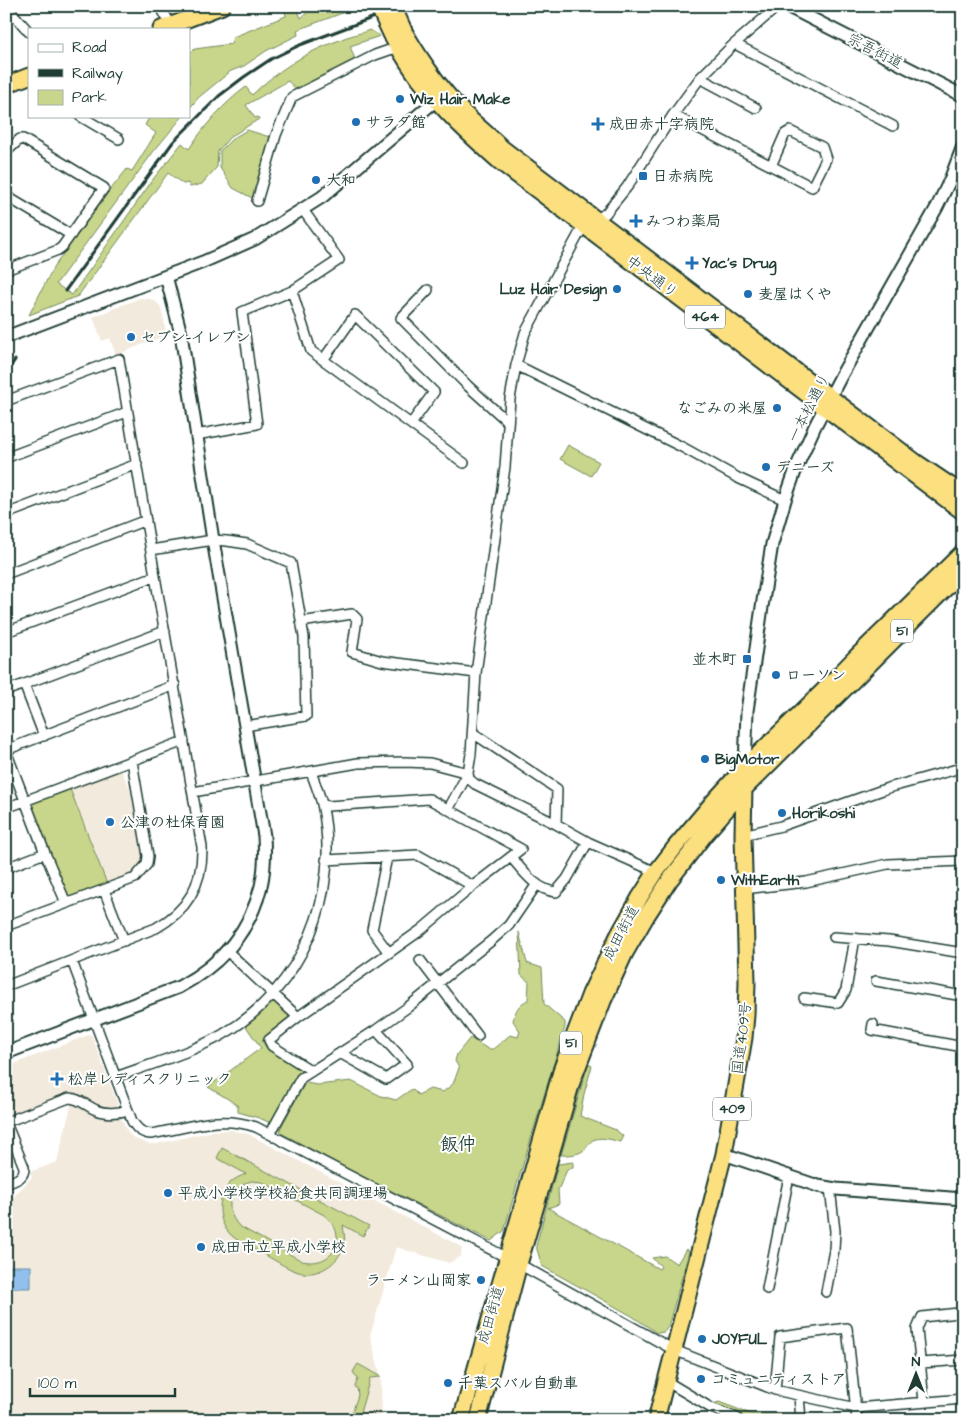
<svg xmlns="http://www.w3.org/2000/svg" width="969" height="1426" font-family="'Architects Daughter','Klee One',sans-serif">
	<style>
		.built { fill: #f2eadc }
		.green { fill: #c7d68a; stroke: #738a5f; fill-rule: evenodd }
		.water { fill: #92c0ec; stroke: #648ca2 }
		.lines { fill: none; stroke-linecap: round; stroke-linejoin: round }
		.minor-casing { stroke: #1f3d34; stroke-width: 12 }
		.tertiary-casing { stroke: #1f3d34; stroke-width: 15 }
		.trunk-casing { stroke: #1f3d34; stroke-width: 19 }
		.minor { stroke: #fff; stroke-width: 9 }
		.tertiary { stroke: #fff; stroke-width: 11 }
		.trunk { stroke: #fce080; stroke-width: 15 }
		.rail { stroke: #1f3d34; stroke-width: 3 }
		.trunk-bridge-casing { stroke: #1f3d34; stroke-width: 19; stroke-linecap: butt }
		.trunk-bridge { stroke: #fce080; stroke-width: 15 }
		.poi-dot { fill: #1f6fb2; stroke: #fff; stroke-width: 2 }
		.labels { text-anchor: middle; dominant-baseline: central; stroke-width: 4; stroke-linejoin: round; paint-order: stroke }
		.shield { fill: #fff; stroke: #627771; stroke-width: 1 }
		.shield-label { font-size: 14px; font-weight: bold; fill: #1f3d34 }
		.street-label { font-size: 15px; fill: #1f3d34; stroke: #fff }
		.poi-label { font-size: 15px; font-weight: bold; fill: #1f3d34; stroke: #fff; text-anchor: start }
		.quarter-label { font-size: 18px; font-weight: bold; fill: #1f3d34; stroke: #fff }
	</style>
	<rect width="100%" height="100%" fill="#fff"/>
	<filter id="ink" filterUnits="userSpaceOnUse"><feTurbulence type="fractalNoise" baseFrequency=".02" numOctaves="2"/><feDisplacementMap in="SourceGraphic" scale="10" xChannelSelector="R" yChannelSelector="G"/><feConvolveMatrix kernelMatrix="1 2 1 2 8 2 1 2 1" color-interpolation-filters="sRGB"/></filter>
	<g filter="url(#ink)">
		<path class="built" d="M 140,298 L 151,299 L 156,302 L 160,306 L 164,320 L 166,335 L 116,355 L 110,338 L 102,341 L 93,317 Z
			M 121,770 L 130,789 L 143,855 L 143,861 L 134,873 L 107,884 L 70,789 Z
			M 91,1034 L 118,1105 L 114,1108 L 99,1107 L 72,1092 L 6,1116 L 6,1067 Z
			M 72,1102 L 95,1115 L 121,1118 L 129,1134 L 135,1139 L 149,1144 L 157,1144 L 213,1131 L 231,1130 L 248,1134 L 462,1247 L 461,1256 L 449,1263 L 396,1247 L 370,1336 L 381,1377 L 382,1420 L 6,1420 L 6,1205 L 32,1177 L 30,1172 L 57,1162 Z"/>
		<path class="green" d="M 288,6 L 296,6 L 301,18 L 315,6 L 339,6 L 342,10 L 351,6 L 361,6 L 297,30 L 298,35 L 266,51 L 244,66 L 231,71 L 198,98 L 189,109 L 189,53 L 195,49 L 231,44 L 233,37 L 286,16 L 285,9 L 289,9 Z
			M 370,30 L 380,36 L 350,46 L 356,62 L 298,92 L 288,81 L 246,105 L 255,118 L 258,117 L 259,119 L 230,137 L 218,151 L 217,167 L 202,184 L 190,187 L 188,183 L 183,184 L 168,173 L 78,296 L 29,315 L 53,268 L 107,194 L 127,169 L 132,171 L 156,133 L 145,125 L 150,116 L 183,116 L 154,151 L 56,284 L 72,295 L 154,178 L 182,143 L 189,149 C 205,125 223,104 246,87 L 252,95 C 275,72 306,52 337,41 C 347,36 359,34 370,30 Z
			M 247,130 L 273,138 L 254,199 L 233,188 L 220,168 L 220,151 L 232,139 Z
			M 568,445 L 599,462 L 591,476 L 560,459 Z
			M 70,789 L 107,884 L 70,898 L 65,894 L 31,804 Z
			M 519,932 L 527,963 L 542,968 L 544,1004 L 565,1022 L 565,1027 L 518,1181 L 504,1231 L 491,1241 L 354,1172 L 281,1133 L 280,1129 L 305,1083 L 318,1085 L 351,1081 L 381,1096 L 396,1100 L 412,1089 L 418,1095 L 430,1089 L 443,1092 L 453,1084 L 459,1068 L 455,1061 L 457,1054 L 470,1038 L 488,1049 L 493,1049 L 510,1035 L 518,1037 L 520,1031 L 513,1021 C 515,1012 518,1004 528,1000 L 529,982 L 521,975 Z
			M 272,1002 L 276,1002 L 289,1014 L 289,1019 L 262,1041 L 267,1048 L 300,1069 L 301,1073 L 298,1075 L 271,1123 L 259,1118 L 238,1112 L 238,1106 L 228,1099 L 208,1087 L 261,1048 L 245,1025 L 259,1014 Z
			M 588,1064 L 592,1066 L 584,1094 L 580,1116 L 616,1130 L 623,1136 L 620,1142 C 613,1140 603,1137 596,1139 C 590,1140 588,1146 584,1150 C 578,1155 569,1155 561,1155 Z
			M 222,1148 L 369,1226 L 363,1236 L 343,1225 C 344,1233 346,1241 343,1248 C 337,1264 320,1275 303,1273 C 290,1271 277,1261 265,1255 C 254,1249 241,1244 231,1235 C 217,1222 216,1198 230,1183 C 234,1179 240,1176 246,1174 L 217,1158 ZM 251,1181 L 262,1182 L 324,1215 C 350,1235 335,1268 302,1261 L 239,1226 C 223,1208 229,1189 251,1181 Z
			M 573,1162 L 573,1167 L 567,1170 L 558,1190 L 559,1204 L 548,1208 L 659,1269 L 661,1266 L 652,1258 L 665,1256 L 677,1264 L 686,1249 L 689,1252 L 668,1327 L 664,1332 L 657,1333 L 632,1316 L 542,1266 L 536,1246 L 558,1164 Z
			M 358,1364 L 381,1377 L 370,1378 L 358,1420 L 350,1420 L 358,1395 L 357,1388 L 355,1387 L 358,1379 L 353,1372 Z
			M 719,1402 L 751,1414 L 780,1414 L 781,1420 L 740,1420 L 740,1417 L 713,1404 Z"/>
		<path class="water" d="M 6,1266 L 31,1266 L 31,1288 L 6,1288 Z"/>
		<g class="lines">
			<defs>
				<path id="minor" d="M 6,6 L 29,32
					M 160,6 L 171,25
					M 735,44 L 893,126
					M 700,78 L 756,108
					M 673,115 L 812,187 L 826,159 L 822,147 L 790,131 L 785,134 L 771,166
					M 80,116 L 119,139
					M 6,152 L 20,139 L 23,139 L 104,188 L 62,247 L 58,250 L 6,270
					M 6,196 L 71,235
					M 257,201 L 276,135 L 292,97 L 375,55 L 398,47
					M 428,290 L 401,318 L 468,386 L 508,422
					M 292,291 L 311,351 L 464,463
					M 323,360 L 355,315 L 434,392 L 411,424
					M 516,365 L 682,447 L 738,478 L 785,500
					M 6,401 L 119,359 L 155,576 L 202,847 C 203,884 188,910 156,928 L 6,986
					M 196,435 L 257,424 L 242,312 L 292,291 L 339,260 L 303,210
					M 6,455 L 8,457 L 127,412
					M 6,514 L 137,464
					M 151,550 L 213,540 L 227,541 L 247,544 L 291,563 L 304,637 L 306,716 L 245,726
					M 6,574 L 146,520
					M 301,622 L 352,614 L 357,619 L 352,652 L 382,661 L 476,673
					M 6,632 L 155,576
					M 24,684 L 44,736
					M 6,691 L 165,631
					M 473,733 L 557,789 L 556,824
					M 6,750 L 175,685
					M 6,751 L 45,853 L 66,903
					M 193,792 L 358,763 L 405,762 L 430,763 L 468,773 L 469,779 L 475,784 L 556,824 L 588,842 L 656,872
					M 6,808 L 184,741
					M 449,808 L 468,773 L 471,754 L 476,673 L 505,467 L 510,399 L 516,365 L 525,333 L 580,232 L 606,213 L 627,187 L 673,115 L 700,78 L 732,46 L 778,6
					M 743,835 L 781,826 L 888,788 L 957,769 L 963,769
					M 387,857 L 372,930 L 389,953
					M 511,857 C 523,871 536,890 556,892 L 567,879 L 588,842
					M 326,860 L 418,855 L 473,886
					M 6,868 L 45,853
					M 744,889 L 806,882 L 888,864 L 963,861
					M 104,890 L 124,941
					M 6,926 L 135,878 L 147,864 L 148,856 L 132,761
					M 834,937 L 889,941 L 963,953
					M 227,951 L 298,1017
					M 420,960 L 478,1036
					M 72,961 L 132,1121 C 137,1129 141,1133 151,1134 C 188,1128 218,1114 256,1127 L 519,1264 L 674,1350 L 775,1390 L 856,1408 L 963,1399
					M 876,981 L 963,996
					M 804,998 L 838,1003 L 846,990 L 855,938
					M 873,1024 L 872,1030 L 963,1047
					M 340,1053 L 386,1079 L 407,1064 L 376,1030
					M 312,1071 L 272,1046 L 269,1040 L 298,1017 L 421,930 L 473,886 L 521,849 L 429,799 L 328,806 L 322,804
					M 116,1077 C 151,1064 190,1053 222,1035 C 302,989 342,895 322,804 C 319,793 315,783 311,772
					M 6,1122 L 69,1098 C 79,1098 87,1106 96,1110 C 105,1114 119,1113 128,1110
					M 6,1123 L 24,1167 C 25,1178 15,1180 6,1184
					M 270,1134 L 301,1078 L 376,1030 L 408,1007 L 491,941 L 509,925 L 537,884
					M 767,1289 L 789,1176
					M 826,1292 L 834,1250 L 835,1231 L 830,1188
					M 921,1363 L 963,1360
					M 666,1381 L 711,1408 L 737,1418
					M 775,1390 L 780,1337 L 847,1328 L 857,1420
					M 799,1396 L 801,1420
					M 924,1402 L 917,1329 L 922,1317 L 958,1313"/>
				<path id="tertiary" d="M 787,6 L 963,96
					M 6,337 L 203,262 L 255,239 L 322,197 L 436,100
					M 745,767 L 747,711 L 762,607 L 772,544 L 785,500 L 797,466 L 815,426 L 841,376 L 937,207 L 950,180 L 963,146
					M 6,1053 L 179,987 C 220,965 250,932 261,886 C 265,869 265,852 264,836 L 213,540 L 181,334 L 166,276
					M 724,1154 L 818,1186 L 836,1189 L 963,1199"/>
				<path id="trunk" d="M 161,29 L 222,6
					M 405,33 C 423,64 444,94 470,119 C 481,129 492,138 502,148 L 917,463 L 963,494
					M 393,38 C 401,52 410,67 420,80 C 443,111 472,137 500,162 L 963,512
					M 6,85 L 29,76
					M 461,1420 L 562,1068 L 590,994 L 618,936 L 640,897 L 656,872 L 676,846 L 714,801 L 745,767 L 823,691 L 856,657 L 963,552
					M 478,1420 L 519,1264 L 572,1082 L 603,1001 L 625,953 L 647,915 L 669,881 L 706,833 L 743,790 L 963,571
					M 656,1420 L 724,1154 L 744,1038 L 746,1015 L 747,982 L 743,835 L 744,787"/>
			</defs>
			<use href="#minor" class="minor-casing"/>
			<use href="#tertiary" class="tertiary-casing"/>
			<use href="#trunk" class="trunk-casing"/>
			<use href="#minor" class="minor"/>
			<use href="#tertiary" class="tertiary"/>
			<use href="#trunk" class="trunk"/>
			<path class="rail" d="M 65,291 L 173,142 L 219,96 L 244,77 L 271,59 L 300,45 L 404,6
				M 6,373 L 15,360"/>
			<defs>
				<path id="trunk-bridge" d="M 378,6 L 393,38
					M 393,6 L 405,33"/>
			</defs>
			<use href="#trunk-bridge" class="trunk-bridge-casing"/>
			<use href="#trunk-bridge" class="trunk-bridge"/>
		</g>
	</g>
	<g class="poi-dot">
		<circle cx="400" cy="99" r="5"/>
		<circle cx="356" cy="122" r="5"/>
		<path d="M595.5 116.5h5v5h5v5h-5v5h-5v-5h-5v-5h5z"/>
		<rect x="638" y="171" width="10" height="10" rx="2.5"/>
		<circle cx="316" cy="180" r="5"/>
		<path d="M633.5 213.5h5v5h5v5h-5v5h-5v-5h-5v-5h5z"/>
		<path d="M689.5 255.5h5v5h5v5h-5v5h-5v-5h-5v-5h5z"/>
		<circle cx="617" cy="289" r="5"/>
		<circle cx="748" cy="294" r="5"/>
		<circle cx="131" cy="337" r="5"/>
		<circle cx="777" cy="408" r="5"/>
		<circle cx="766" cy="467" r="5"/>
		<rect x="742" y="654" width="10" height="10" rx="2.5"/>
		<circle cx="776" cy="675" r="5"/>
		<circle cx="705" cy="759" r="5"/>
		<circle cx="782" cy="813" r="5"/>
		<circle cx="110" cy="822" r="5"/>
		<circle cx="721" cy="880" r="5"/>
		<path d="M54.5 1071.5h5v5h5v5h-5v5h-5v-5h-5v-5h5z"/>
		<circle cx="168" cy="1193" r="5"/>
		<circle cx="201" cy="1247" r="5"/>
		<circle cx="481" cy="1280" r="5"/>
		<circle cx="702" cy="1339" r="5"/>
		<circle cx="701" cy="1379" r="5"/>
		<circle cx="448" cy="1383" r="5"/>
	</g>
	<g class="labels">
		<g class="shield">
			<rect x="685" y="305.5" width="40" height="23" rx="4"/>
			<rect x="891" y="619.5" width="22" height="23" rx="4"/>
			<rect x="560" y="1031.5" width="22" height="23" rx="4"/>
			<rect x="713" y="1097.5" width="38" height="23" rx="4"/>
		</g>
		<g class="shield-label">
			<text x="705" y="317">464</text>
			<text x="902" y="631">51</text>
			<text x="571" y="1043">51</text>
			<text x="732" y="1109">409</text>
		</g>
		<g class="street-label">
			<text transform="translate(875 51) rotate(27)">宗吾街道</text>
			<text transform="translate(652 277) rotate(37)">中央通り</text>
			<text transform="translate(809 408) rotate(-63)">一本松通り</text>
			<text transform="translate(621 933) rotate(-62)">成田街道</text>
			<text transform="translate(742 1038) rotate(-83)">国道409号</text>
			<text transform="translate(491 1315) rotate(-74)">成田街道</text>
		</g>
		<g class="poi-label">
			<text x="410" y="99">Wiz Hair Make</text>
			<text x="366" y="122">サラダ館</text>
			<text x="609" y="124">成田赤十字病院</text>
			<text x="653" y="176">日赤病院</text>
			<text x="326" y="180">大和</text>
			<text x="646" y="221">みつわ薬局</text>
			<text x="702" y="263">Yac's Drug</text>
			<text x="607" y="289" text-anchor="end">Luz Hair Design</text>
			<text x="758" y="294">麦屋はくや</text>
			<text x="141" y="337">セブン-イレブン</text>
			<text x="767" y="408" text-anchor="end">なごみの米屋</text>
			<text x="776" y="467">デニーズ</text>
			<text x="737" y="659" text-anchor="end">並木町</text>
			<text x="786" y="675">ローソン</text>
			<text x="715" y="759">BigMotor</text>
			<text x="792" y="813">Horikoshi</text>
			<text x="120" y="822">公津の杜保育園</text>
			<text x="731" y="880">WithEarth</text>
			<text x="68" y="1079">松岸レディスクリニック</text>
			<text x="178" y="1193">平成小学校学校給食共同調理場</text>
			<text x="211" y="1247">成田市立平成小学校</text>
			<text x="471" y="1280" text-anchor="end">ラーメン山岡家</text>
			<text x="712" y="1339">JOYFUL</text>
			<text x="711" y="1379">コミュニティストア</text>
			<text x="458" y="1383">千葉スバル自動車</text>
		</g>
		<g class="quarter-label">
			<text x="458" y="1144">飯仲</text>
		</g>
	</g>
	<rect width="969" height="1426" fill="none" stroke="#fff" stroke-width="25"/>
	<rect x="12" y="12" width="944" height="1401" fill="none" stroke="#1f3d34" stroke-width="2" filter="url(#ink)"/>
	<rect x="28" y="28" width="162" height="90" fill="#ffffff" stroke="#a5b1ae"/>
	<rect x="38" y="44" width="25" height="8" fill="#ffffff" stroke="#a5b1ae"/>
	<text x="72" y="52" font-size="15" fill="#1f3d34">Road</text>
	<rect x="38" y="69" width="25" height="8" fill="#1f3d34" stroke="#a5b1ae"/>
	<text x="72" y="78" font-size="15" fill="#1f3d34">Railway</text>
	<rect x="38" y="90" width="25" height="15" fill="#c7d68a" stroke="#a5b1ae"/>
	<text x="72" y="102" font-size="15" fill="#1f3d34">Park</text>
	<g transform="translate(916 1374)" stroke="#ffffff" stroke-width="4" paint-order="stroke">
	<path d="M0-4L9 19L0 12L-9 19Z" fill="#1f3d34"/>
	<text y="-8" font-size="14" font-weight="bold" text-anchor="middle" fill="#1f3d34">N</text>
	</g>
	<path d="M30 1388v8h145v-8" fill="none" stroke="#1f3d34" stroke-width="2.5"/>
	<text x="38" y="1388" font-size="15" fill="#1f3d34" stroke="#ffffff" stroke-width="4" paint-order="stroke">100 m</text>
</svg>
